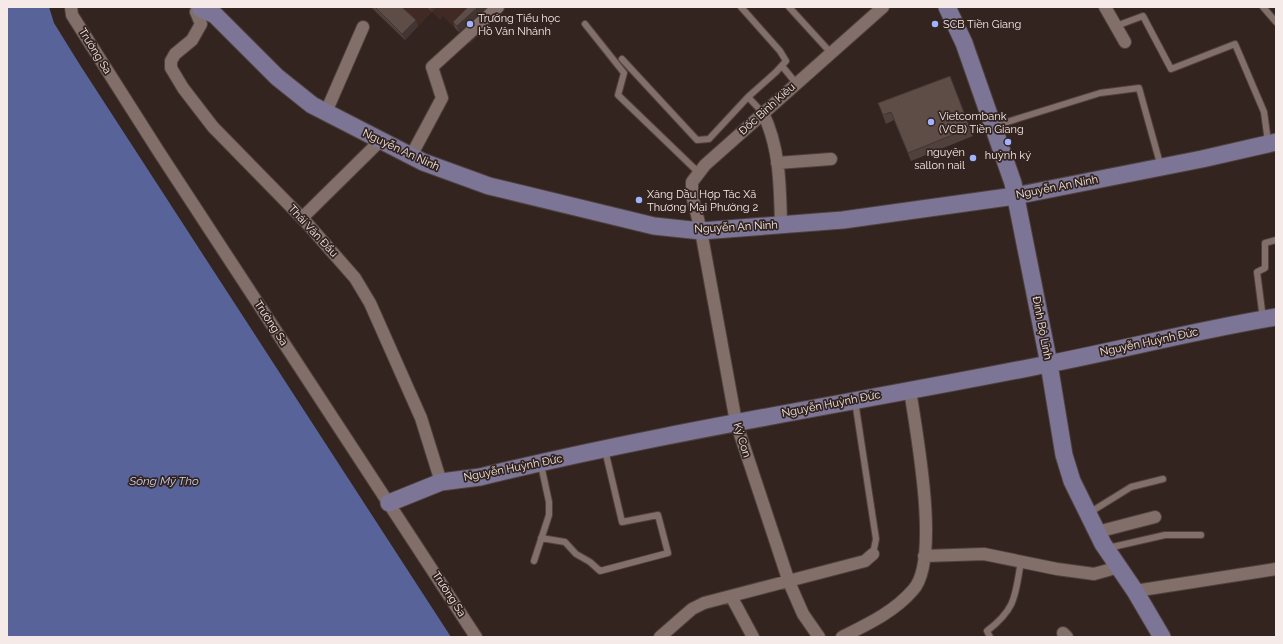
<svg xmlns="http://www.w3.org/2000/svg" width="1283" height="644" font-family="Raleway,sans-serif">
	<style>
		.built { fill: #402a23 }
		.water { fill: #576399 }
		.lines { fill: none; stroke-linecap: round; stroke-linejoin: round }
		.lane-casing { stroke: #4f423e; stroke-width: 8 }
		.street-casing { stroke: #4f423e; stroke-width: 14 }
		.secondary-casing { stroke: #4f423e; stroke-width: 19 }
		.lane { stroke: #826f6a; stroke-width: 6 }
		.street { stroke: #826f6a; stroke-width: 12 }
		.secondary { stroke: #7c7596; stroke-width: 17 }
		.wall { fill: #51413d }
		.shaded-wall { fill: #423532 }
		.building { fill: #5e4c47; stroke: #423532 }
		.poi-dot { fill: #a1b3fd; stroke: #342420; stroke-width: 1.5 }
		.labels { text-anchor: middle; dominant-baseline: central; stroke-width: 3.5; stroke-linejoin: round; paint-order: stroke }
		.poi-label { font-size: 11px; fill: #f5eae7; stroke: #342420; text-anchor: start }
		.street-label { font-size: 11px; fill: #f5eae7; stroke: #342420 }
		.water-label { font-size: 12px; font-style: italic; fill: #c8d1f2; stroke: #342420 }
	</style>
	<rect width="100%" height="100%" fill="#342420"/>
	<path class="built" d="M 370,7 L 507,7 L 470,44 L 443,16 L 440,20 L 432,12 L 405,40 Z"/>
	<path class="water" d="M 7,7 L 49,7 L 54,23 L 80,65 L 451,637 L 7,637 Z"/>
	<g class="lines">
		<defs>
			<path id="lane" d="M 789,7 L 831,53
				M 1263,7 L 1276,22
				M 585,24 L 624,73 L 618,95 L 699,173
				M 1116,26 L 1143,16 L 1171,69 L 1235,44 L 1264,112 L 1268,142
				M 622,59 L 697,140 L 709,139 L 748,97 L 776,72 L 786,61 L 780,51 L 741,7
				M 782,66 L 796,83
				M 748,97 L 763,113
				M 994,126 L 1100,93 L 1139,88 L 1161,167
				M 1263,319 L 1257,272 L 1265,268 L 1265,243 L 1276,240
				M 855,401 L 876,539 L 873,554
				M 1089,513 L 1131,487 L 1163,479
				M 541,538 L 565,542 L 576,554 L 590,562 L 600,571 L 668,553 L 658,515 L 622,522 L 605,450
				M 1108,548 L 1165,535 L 1201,535
				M 534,561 L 549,515 L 549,502 L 541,465
				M 990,637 L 987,631 C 1017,608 1015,595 1021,561"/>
			<path id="street" d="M 71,7 L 72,15 L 159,152 L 476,637
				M 203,7 L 196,12 L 201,24 L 192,40 L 175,54 L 171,61 L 171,68 L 183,88 L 213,127 L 305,221 L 355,278 L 370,303 L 421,418 L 441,482
				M 1105,7 L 1125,42
				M 326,112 L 363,27
				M 763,113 C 780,148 780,186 781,225
				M 411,156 L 442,98 L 432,67 L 498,7
				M 777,163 L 831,159
				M 302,218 L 380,141
				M 1097,532 L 1155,517
				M 924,556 L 984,554 L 1057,569 L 1094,574 L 1119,567
				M 1135,591 L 1276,569
				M 731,596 L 753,637
				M 1063,633 L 1067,637
				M 660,637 L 692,609 L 704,603 L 865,561 L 873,554
				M 819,637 L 803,614 L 789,582 L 736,422 L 701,231 L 692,195 L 692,182 L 705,165 L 883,7
				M 842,637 C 868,624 894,612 913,590 C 941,560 916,431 910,390"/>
			<path id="secondary" d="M 947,7 L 964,43 L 1013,183 L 1049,364 L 1064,455 L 1072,481 L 1103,544 L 1135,591 L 1162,637
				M 201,9 L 215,15 L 277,77 L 312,105 L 423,162 L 489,186 L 654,226 L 701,231 L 843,220 L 1015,196 L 1202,159 L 1276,142
				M 389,503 L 441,482 L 480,477 C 668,431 859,402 1048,364 C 1124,349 1199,330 1276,317"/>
		</defs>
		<use href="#lane" class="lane-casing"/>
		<use href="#street" class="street-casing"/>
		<use href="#secondary" class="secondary-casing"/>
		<use href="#lane" class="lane"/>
		<use href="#street" class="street"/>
		<use href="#secondary" class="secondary"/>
	</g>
	<path class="wall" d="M 371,7 L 402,7 L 418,26 L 405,40 Z
		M 427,7 L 436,7 L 432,12 Z
		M 468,7 L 459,32 L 455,28 L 453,22 Z
		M 878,103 L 970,128 L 973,136 L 911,161 L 894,120 L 886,124 Z"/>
	<path class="shaded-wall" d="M 430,7 L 436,7 L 432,12 Z
		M 478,7 L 487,7 L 459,32 L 457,26 Z
		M 416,20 L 418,26 L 405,40 L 402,34 Z"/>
	<path class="building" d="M 375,7 L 402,7 L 416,20 L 402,34 Z
		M 468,7 L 478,7 L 457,26 L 453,22 Z
		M 950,76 L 970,128 L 908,153 L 891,112 L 883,115 L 878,103 Z"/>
	<g class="poi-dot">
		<circle cx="470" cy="24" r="4"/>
		<circle cx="935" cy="24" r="4"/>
		<circle cx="931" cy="122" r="4"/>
		<circle cx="1008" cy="142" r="4"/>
		<circle cx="973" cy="158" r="4"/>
		<circle cx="639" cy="200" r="4"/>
	</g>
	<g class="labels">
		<g class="poi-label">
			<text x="478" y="18">Trường Tiểu học<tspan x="478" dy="13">Hồ Văn Nhánh</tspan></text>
			<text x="943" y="24">SCB Tiền Giang</text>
			<text x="939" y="116">Vietcombank<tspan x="939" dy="13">(VCB) Tiền Giang</tspan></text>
			<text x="965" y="152" text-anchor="end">nguyên<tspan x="965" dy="13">sallon nail</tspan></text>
			<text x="1008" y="155" text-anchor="middle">huỳnh ký</text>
			<text x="647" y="194">Xăng Dầu Hợp Tác Xã<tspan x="647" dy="13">Thương Mại Phường 2</tspan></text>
		</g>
		<g class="street-label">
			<text transform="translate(95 51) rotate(58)">Trường Sa</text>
			<text transform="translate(767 109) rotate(-42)">Đốc Binh Kiều</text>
			<text transform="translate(401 150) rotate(25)">Nguyễn An Ninh</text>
			<text transform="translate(1057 187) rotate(-11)">Nguyễn An Ninh</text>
			<text transform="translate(736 227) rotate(-3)">Nguyễn An Ninh</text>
			<text transform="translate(313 231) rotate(47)">Thái Văn Đẩu</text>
			<text transform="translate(271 323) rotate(57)">Trường Sa</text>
			<text transform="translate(1042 328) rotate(79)">Đinh Bộ Lĩnh</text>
			<text transform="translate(1149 342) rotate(-12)">Nguyễn Huỳnh Đức</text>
			<text transform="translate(831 404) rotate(-11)">Nguyễn Huỳnh Đức</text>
			<text transform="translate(742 440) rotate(73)">Ký Con</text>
			<text transform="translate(513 468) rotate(-11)">Nguyễn Huỳnh Đức</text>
			<text transform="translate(449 594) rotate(57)">Trường Sa</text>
		</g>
		<g class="water-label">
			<text x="164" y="481">Sông Mỹ Tho</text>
		</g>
	</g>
	<rect width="1283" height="644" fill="none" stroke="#f5eae7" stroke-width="16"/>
</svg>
